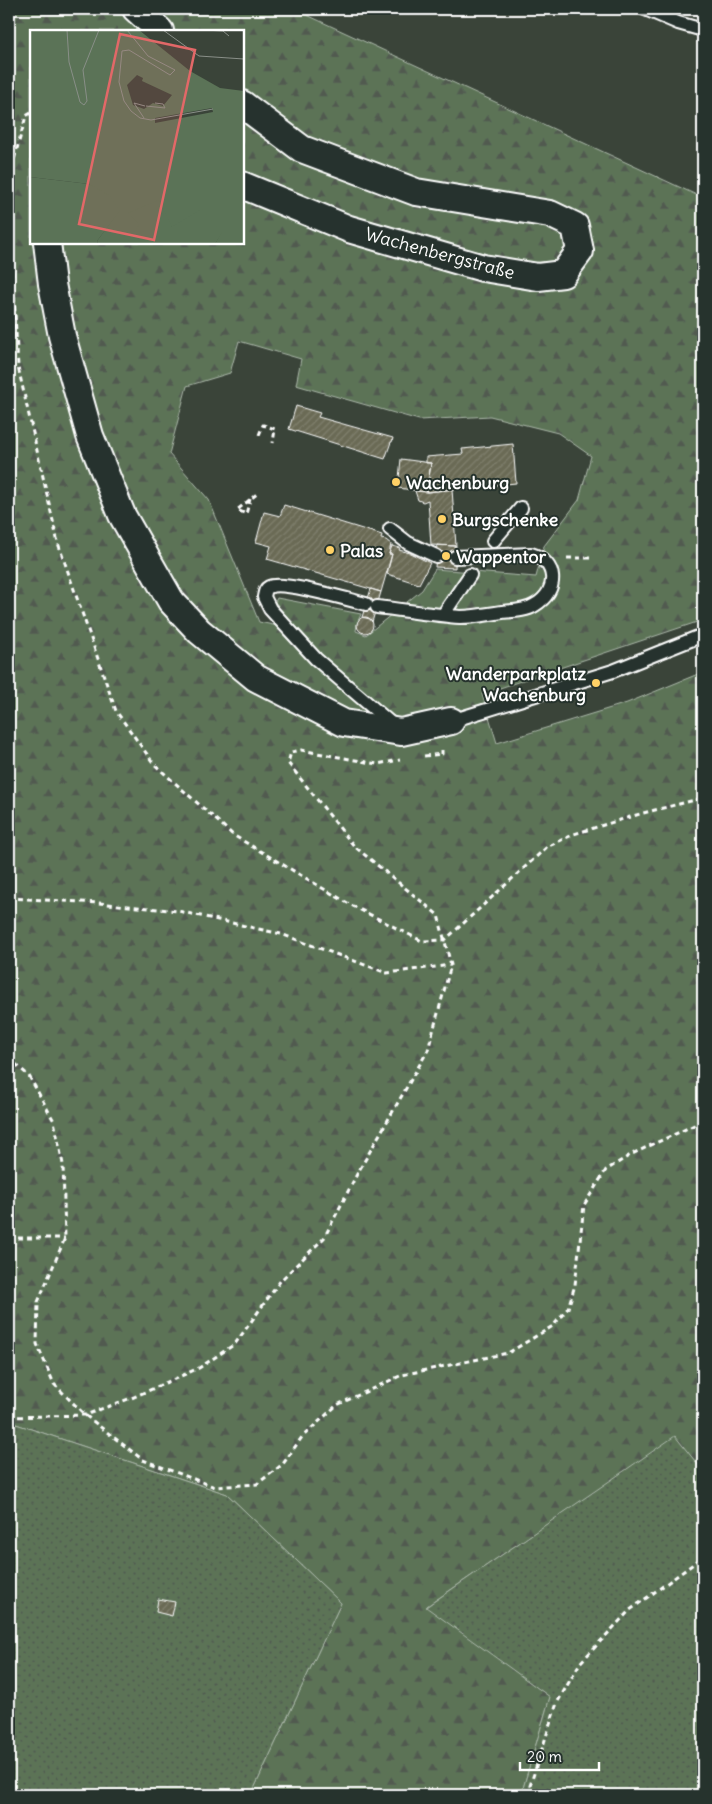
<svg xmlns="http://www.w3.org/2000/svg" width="712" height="1804" font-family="Delius,sans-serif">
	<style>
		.forest { fill: url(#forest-firs); stroke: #adb9ab; fill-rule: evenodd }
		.garden { fill: url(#garden-dots); stroke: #adb9ab }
		.building { fill: url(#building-hatch); stroke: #fff }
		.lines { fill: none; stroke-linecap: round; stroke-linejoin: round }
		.lane-casing { stroke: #fff; stroke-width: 16 }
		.street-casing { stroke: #fff; stroke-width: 30 }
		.path { stroke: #fff; stroke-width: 3; stroke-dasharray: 5 4; stroke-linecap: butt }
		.lane { stroke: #26332d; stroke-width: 12 }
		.street { stroke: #26332d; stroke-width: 26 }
		.poi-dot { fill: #ffd166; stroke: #26332d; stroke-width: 2 }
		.labels { text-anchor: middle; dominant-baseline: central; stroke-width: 4; stroke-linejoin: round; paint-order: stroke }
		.street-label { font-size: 18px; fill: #fff; stroke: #26332d }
		.poi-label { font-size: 18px; font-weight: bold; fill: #fff; stroke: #26332d; text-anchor: start }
		.inset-road { fill: none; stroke: #898f88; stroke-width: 1 }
		.view { fill: #e26868; fill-opacity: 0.15; stroke: #e26868; stroke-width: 2.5 }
		.inset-edge { fill: none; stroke: #fff; stroke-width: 2.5 }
	</style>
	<defs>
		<pattern id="forest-firs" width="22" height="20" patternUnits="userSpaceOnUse" patternTransform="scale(1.25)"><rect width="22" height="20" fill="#5b7357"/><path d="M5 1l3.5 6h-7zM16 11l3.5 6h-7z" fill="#515a50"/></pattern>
		<pattern id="garden-dots" width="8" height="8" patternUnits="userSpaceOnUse" patternTransform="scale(1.25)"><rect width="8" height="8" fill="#5b7357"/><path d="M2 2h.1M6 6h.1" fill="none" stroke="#515a50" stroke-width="1.8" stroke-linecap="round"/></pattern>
		<pattern id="building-hatch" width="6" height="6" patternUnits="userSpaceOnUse" patternTransform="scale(1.25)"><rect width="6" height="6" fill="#6a6a55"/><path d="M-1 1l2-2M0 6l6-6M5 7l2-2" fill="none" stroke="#80806e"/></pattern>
	</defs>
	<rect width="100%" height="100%" fill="#3a4439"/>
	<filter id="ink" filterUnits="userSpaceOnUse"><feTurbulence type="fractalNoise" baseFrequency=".02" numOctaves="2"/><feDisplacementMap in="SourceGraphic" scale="10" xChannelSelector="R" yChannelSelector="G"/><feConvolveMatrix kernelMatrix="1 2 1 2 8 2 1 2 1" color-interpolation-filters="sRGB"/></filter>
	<g filter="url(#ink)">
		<path class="forest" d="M 9,9 L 294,9 L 703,198 L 703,620 L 482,694 L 497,743 L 627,703 L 703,672 L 703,1471 L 675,1437 L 427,1606 L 550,1697 L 521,1795 L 251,1795 L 341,1603 L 227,1494 L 16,1424 L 9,1425 ZM 31,31 L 242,31 L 242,242 L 31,242 ZM 239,341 L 301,359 L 296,385 L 419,420 L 490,416 L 558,433 L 591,456 L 579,500 L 544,546 L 536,577 L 435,569 L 422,590 L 366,635 L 356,631 L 357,624 L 361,614 L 277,598 L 275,602 L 297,630 L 259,622 L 209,500 L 169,454 L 187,386 L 230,373 Z"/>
		<path class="garden" d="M 16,1424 L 227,1494 L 341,1603 L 251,1795 L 9,1795 L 9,1425 Z
			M 675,1436 L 703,1471 L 703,1795 L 521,1795 L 550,1697 L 426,1607 Z"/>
		<path class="building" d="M 296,406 L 320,413 L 318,417 L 393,438 L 392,442 L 391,442 L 385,459 L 289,429 Z
			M 513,444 L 516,483 L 427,492 L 431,463 L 426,463 L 426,457 L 463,454 L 462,449 Z
			M 401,459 L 431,463 L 427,492 L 398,488 Z
			M 452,489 L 456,546 L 431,545 L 428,500 L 423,502 L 418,500 L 415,491 L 427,492 Z
			M 284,505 L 382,535 L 381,539 L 386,540 L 391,544 L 389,554 L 392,554 L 381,592 L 267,559 L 271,546 L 256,542 L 264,512 L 280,516 Z
			M 437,545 L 456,546 L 455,568 L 435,567 Z
			M 392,546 L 400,548 L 399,550 L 410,553 L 430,563 L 419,584 L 387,574 L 392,554 L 389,554 Z
			M 371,589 L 381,592 L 372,622 L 370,619 L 362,617 Z
			M357 625a8 8 0 1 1 16 0a8 8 0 1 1-16 0Z
			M 158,1599 L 175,1602 L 172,1616 L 156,1612 Z"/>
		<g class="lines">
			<defs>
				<path id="lane" d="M 645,9 L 678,23 L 703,30
					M 390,529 L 408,543 L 436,556
					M 493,541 L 521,508
					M 366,604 C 349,600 282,580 269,587 C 265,589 265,592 264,597 L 270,609 L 316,659 L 394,726
					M 377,607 C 404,610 432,615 460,617 C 474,617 489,614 502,612 C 513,611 526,611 535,605 C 559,591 558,562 531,554 L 455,557
					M 443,615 L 470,575
					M 451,721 L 613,671 L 703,635"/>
				<path id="street" d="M 136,9 L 160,31
					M 242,104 L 302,149 L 416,192 L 550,214 L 575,226 L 580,251 L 563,274 L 538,277 L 483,268 L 349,229 L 242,185
					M 47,242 L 52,284 L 62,336 L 90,436 L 122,515 L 171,601 L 199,631 L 256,678 L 344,723 L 401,732 L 451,721"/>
			</defs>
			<use href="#lane" class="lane-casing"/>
			<use href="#street" class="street-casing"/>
			<path class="path" d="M 31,113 L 26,116 L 12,167 L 9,210 L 18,367 L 58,543 L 116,711 L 154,764 L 233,835 L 351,905 L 422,941 L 445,940 L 547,847 L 574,834 L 643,813 L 703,798
				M 259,435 L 263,425 L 275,429 L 273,443
				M 250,499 L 246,514 L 237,510 L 258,493
				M 567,558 L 591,558
				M 424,756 L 442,754 L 442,750
				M 9,898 L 98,903 L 178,911 L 281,934 L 387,973 L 451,965
				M 9,1058 L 29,1076 L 54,1121 L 63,1164 L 65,1238 L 38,1302 L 37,1344 L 54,1384 L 85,1415 L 143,1460 L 215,1487 L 257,1484 L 283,1464 L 302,1437 L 337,1405 L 402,1375 L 508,1353 L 553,1326 L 568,1308 L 575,1285 L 584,1205 L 606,1170 L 632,1154 L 701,1122 L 703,1119
				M 9,1238 L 65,1238
				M 9,1417 L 85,1415 L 134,1397 L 199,1368 L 235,1344 L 281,1280 L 324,1238 L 357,1174 L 428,1050 L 451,965 L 438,915 L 354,846 L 288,763 L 291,752 L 301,750 L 377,764 L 400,760
				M 527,1795 L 557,1703 L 580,1663 L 630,1610 L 703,1557"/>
			<use href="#lane" class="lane"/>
			<use href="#street" class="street"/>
		</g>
	</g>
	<g class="poi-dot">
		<circle cx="396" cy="482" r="5"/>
		<circle cx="442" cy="519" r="5"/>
		<circle cx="330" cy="550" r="5"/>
		<circle cx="446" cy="556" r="5"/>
		<circle cx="596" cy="683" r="5"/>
	</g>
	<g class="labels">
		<g class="street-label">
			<text transform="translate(440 253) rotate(15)">Wachenbergstraße</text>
		</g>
		<g class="poi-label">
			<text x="406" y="482">Wachenburg</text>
			<text x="452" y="519">Burgschenke</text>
			<text x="340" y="550">Palas</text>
			<text x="456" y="556">Wappentor</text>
			<text x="586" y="673" text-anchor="end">Wanderparkplatz<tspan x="586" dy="21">Wachenburg</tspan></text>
		</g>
	</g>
	<g transform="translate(30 30)">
		<rect width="214" height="214" fill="#3a4439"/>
		<path d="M 0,0 L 109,0 L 160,41 L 190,58 L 214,61 L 214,214 L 185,214 L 191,203 L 142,197 L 99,183 L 110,195 L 103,208 L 96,214 L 68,214 L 67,211 L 89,181 L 59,154 L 0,147 ZM 107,45 L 113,48 L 112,51 L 142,65 L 133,76 L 123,73 L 114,79 L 103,75 L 97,55 ZM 182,78 L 183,82 L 125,93 L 125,88 Z" fill="#5b7357" fill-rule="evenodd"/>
		<path d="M 0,147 L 59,154 L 80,166 L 90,181 L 67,211 L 68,214 L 0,214 ZM 129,170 L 142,197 L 172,179 L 192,203 L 185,214 L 96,214 L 109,195 L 98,183 Z" fill="#5b7357"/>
		<path class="inset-road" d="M 37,0 L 39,32 L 50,72 L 54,75 L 57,71 L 53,40 L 69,0M 97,0 L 118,26 L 145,40 L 140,45 L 99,20 L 92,21 L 89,52 L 94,71 L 101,81 L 110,88 L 121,90 L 183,79M 133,0 L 169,26 L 214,29M 173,0 L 193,1 L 199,6M 0,31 L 0,0M 116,76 L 135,78 L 133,74 L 125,73M 114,88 L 104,73 L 115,76"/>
		<path class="view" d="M 90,4 L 165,20 L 124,210 L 49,194 Z"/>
		<rect width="214" height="214" class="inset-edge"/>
	</g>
	<rect width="712" height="1804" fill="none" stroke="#26332d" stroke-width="30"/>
	<rect x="15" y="15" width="682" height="1774" fill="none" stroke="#fff" stroke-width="2" filter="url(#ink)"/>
	<path d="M520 1762v8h79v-8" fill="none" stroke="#ffffff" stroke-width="2.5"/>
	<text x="527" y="1762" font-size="15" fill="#ffffff" stroke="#26332d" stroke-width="4" paint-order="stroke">20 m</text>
</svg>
